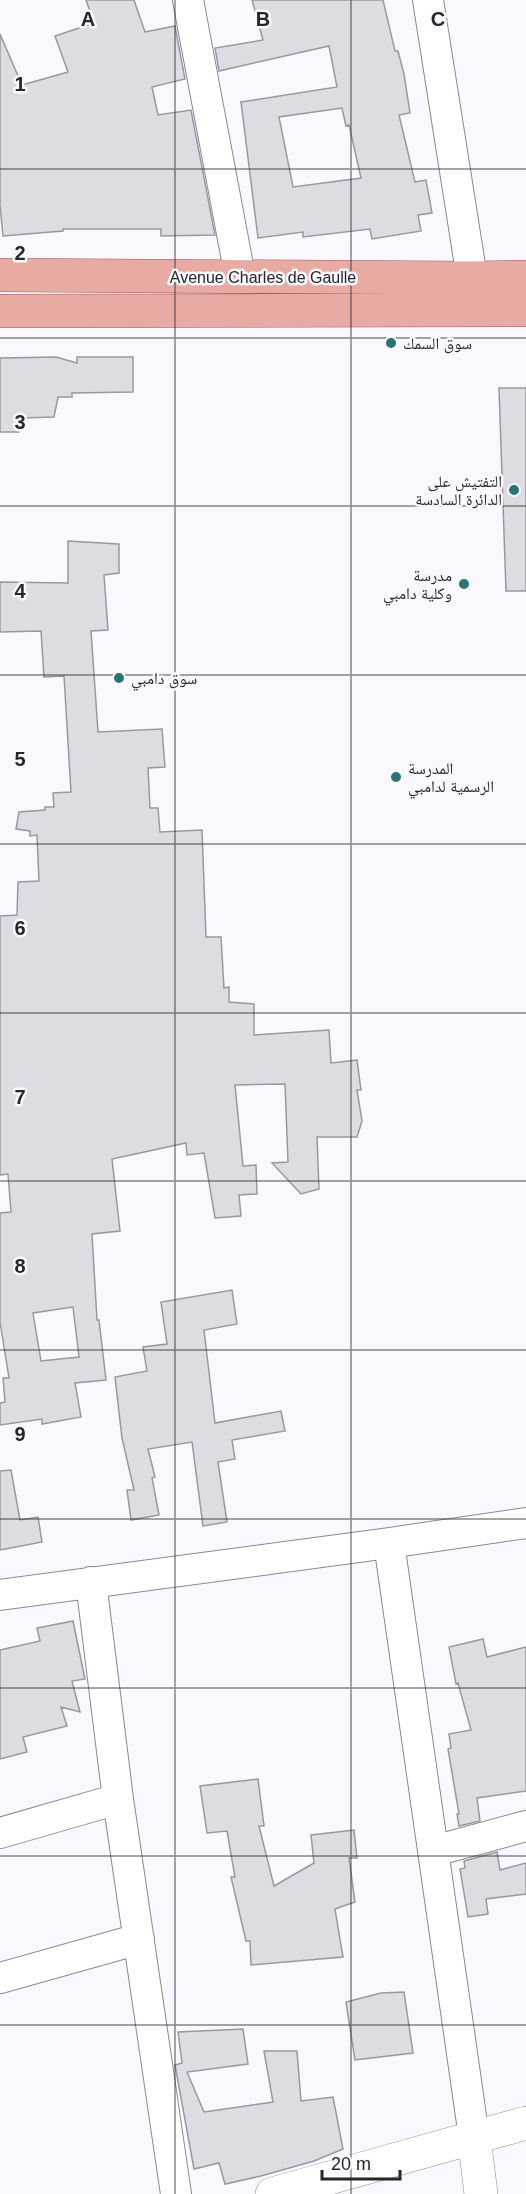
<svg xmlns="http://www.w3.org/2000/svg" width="526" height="2194" font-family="Arial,'Noto Naskh Arabic',sans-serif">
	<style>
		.building { fill: #dedbe3; stroke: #9a989f; stroke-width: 1.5; fill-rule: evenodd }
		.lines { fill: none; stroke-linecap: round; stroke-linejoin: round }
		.minor-casing { stroke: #8b8990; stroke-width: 32 }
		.tertiary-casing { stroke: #8b8990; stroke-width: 34 }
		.primary-casing { stroke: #9a5851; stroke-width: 34 }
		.minor { stroke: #fff; stroke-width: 30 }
		.tertiary { stroke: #fff; stroke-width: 33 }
		.primary { stroke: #e8aba3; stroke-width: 33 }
		.grid { fill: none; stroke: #272629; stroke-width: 1.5; stroke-opacity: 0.55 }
		.poi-dot { fill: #297375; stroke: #faf8ff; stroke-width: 2 }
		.labels { text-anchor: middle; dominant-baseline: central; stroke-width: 5; stroke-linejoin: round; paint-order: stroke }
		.street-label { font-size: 16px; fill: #272629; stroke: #faf8ff }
		.poi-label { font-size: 16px; fill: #272629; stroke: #faf8ff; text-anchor: start }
		.grid-label { font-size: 20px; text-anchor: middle; font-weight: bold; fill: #272629; stroke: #faf8ff; stroke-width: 5; stroke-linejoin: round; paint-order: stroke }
	</style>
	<rect width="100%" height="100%" fill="#faf8ff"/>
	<path class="building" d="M 86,0 L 134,0 L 145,32 L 175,26 L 185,79 L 152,87 L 158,115 L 191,110 L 215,235 L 161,236 L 161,229 L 63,229 L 63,231 L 3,236 L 0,205 L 0,34 L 22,85 L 68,72 L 55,36 L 94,23 Z
		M 252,0 L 383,0 L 395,51 L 398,51 L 404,74 L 410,113 L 399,115 L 415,182 L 426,180 L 432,213 L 418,215 L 421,231 L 372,239 L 370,229 L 303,237 L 303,232 L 258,238 L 241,102 L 337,87 L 329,46 L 219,71 L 215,48 L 263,40 ZM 342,108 L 346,126 L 349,125 L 361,178 L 293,187 L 279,117 Z
		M 56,357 L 77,363 L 77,357 L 133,357 L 133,392 L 72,393 L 72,397 L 58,397 L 54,417 L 21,418 L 19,432 L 0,432 L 0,358 Z
		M 499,388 L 526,388 L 526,591 L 506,591 Z
		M 68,541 L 119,544 L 119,573 L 104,575 L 108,630 L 91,631 L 98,732 L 162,729 L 165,767 L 148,768 L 150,808 L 158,808 L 160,832 L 202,830 L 206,937 L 221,937 L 224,988 L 229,987 L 229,1002 L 254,1004 L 254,1035 L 329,1030 L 331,1063 L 357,1060 L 361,1090 L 357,1090 L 362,1121 L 357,1137 L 317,1137 L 319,1189 L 301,1194 L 272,1163 L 288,1162 L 285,1084 L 235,1085 L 243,1166 L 256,1165 L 257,1194 L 239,1195 L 241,1216 L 215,1218 L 204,1153 L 187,1155 L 186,1143 L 112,1159 L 120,1231 L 92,1234 L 97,1320 L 99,1320 L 106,1380 L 75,1383 L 81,1417 L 42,1424 L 42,1419 L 0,1425 L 0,1403 L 5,1402 L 3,1378 L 9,1378 L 0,1322 L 0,1213 L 11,1212 L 8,1174 L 0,1175 L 0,916 L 17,915 L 18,882 L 39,881 L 37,835 L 30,836 L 30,831 L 16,829 L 19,812 L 45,810 L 45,807 L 54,807 L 53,793 L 71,792 L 64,676 L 44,677 L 41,631 L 0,632 L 0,582 L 68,583 ZM 73,1307 L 79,1357 L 41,1361 L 33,1313 Z
		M 232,1290 L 237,1324 L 204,1330 L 215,1423 L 281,1411 L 285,1431 L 232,1440 L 235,1459 L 218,1462 L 227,1522 L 203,1526 L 192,1442 L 148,1449 L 155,1477 L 152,1478 L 159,1515 L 131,1520 L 127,1490 L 134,1490 L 122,1438 L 115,1377 L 147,1371 L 143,1347 L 167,1344 L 161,1302 Z
		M 11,1470 L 20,1520 L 38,1517 L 42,1542 L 0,1550 L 0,1471 Z
		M 73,1621 L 85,1679 L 72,1681 L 80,1712 L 61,1707 L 67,1726 L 23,1737 L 27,1752 L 0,1759 L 0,1650 L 40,1641 L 37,1628 Z
		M 483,1639 L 487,1657 L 526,1647 L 526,1791 L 477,1798 L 480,1821 L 459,1826 L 457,1814 L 459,1814 L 448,1749 L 451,1748 L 449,1734 L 471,1730 L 458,1683 L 456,1684 L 449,1647 Z
		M 258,1779 L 264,1826 L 259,1826 L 274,1886 L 314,1863 L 311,1835 L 354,1830 L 357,1858 L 349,1858 L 355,1902 L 335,1909 L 343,1957 L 251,1965 L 250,1941 L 246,1941 L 231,1877 L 235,1877 L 227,1831 L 207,1833 L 200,1786 Z
		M 497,1852 L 500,1870 L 526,1863 L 526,1894 L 486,1899 L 488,1914 L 468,1917 L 460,1869 L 465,1868 L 464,1861 Z
		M 404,1992 L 413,2053 L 355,2060 L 346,2002 L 381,1993 Z
		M 243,2029 L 248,2064 L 187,2072 L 204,2112 L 273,2102 L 264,2051 L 297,2051 L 301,2101 L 333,2097 L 343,2149 L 314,2161 L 261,2176 L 225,2184 L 219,2163 L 194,2169 L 175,2065 L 182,2063 L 178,2032 Z"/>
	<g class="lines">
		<defs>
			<path id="minor" d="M 188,0 L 240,276
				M 428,0 L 472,278
				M 389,1543 L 474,2137
				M 91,1582 L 118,1799 L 176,2194
				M 0,1595 L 389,1543 L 526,1523
				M 0,1833 L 118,1799
				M 434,1851 L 526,1826
				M 0,1978 L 139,1939"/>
			<path id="tertiary" d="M 474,2137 L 481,2194
				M 272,2194 L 526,2123"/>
			<path id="primary" d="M 0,275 L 472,278 L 526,277
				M 0,311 L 526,310"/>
		</defs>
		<use href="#minor" class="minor-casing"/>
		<use href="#tertiary" class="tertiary-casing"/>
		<use href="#primary" class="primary-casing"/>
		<use href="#minor" class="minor"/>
		<use href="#tertiary" class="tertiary"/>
		<use href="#primary" class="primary"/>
	</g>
	<path class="grid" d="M 175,0 L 175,2194M 351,0 L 351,2194M 0,169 L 526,169M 0,338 L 526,338M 0,506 L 526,506M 0,675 L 526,675M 0,844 L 526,844M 0,1013 L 526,1013M 0,1181 L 526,1181M 0,1350 L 526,1350M 0,1519 L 526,1519M 0,1688 L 526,1688M 0,1856 L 526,1856M 0,2025 L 526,2025"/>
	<g class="poi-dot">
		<circle cx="391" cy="343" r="6"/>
		<circle cx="514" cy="490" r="6"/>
		<circle cx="464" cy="584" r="6"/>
		<circle cx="119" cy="678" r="6"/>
		<circle cx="396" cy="777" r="6"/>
	</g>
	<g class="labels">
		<g class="street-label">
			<text x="263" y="277">Avenue Charles de Gaulle</text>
		</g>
		<g class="poi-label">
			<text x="403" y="343">سوق السمك</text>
			<text x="502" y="481" text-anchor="end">التفتيش على<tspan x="502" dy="18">الدائرة السادسة</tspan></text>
			<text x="452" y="575" text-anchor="end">مدرسة<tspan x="452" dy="18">وكلية دامبي</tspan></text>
			<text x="131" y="678">سوق دامبي</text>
			<text x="408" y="768">المدرسة<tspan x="408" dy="18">الرسمية لدامبي</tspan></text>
		</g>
	</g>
	<g class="grid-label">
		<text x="88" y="26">A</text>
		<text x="263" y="26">B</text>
		<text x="438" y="26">C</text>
		<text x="20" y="91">1</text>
		<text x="20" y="260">2</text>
		<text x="20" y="429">3</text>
		<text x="20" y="598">4</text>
		<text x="20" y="766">5</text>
		<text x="20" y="935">6</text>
		<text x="20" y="1104">7</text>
		<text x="20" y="1273">8</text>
		<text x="20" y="1441">9</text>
	</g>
	<path d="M322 2170v9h78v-9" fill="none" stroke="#272629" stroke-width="3"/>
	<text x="331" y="2170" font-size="18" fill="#272629" stroke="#faf8ff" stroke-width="4.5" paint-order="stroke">20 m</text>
</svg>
